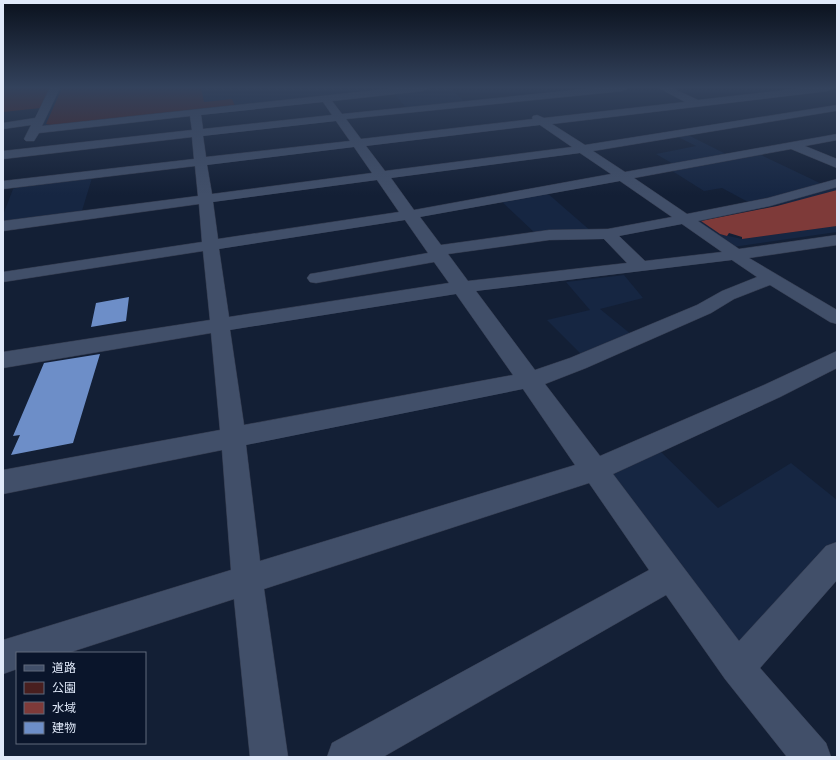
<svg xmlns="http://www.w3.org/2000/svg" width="840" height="760" font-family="'Libre Baskerville','Noto Sans JP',serif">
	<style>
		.built { fill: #162642 }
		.green { fill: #491f1f }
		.water { fill: #7e3a39 }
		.building { fill: #6d8ec8 }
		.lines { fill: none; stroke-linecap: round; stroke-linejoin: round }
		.minor-casing { stroke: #333a4d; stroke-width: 1 }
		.minor { fill: #414f69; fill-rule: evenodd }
	</style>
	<rect width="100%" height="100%" fill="#131f35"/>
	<path class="built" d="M 59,88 L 387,88 L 41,128 Z
		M 433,88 L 450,88 L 466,103 L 407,109 L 393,92 Z
		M 686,134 L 728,155 L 675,165 L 656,154 L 696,146 L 676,136 Z
		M 757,153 L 824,185 L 750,203 L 722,188 L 704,191 L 669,169 Z
		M 92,178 L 81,214 L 3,224 L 3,215 L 13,189 L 18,187 Z
		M 837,187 L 837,190 L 803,200 L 701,221 L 720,234 L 742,239 L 837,226 L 837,232 L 733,247 L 695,219 L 774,205 Z
		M 546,192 L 592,232 L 536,234 L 500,200 Z
		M 624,275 L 643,298 L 600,309 L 632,335 L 583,356 L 547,320 L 590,310 L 566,282 Z
		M 658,449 L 718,508 L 791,463 L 837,500 L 837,545 L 740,651 L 606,472 Z"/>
	<path class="green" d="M 3,88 L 51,88 L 41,108 L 3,112 Z
		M 62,88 L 201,88 L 204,102 L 232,99 L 235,106 L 56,126 L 46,124 Z"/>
	<path class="water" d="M 837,190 L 837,226 L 742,239 L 742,237 L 729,233 L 727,236 L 720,234 L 701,221 L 777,206 Z"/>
	<path class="building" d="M 129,297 L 126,321 L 91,327 L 96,303 Z
		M 100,354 L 73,443 L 11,455 L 20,435 L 13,436 L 44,363 Z"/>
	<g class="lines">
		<defs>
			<path id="minor" d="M 50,88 L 60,88 L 42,126 L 395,88 L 428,88 L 423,91 L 332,101 L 342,114 L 594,88 L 628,88 L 623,91 L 346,119 L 361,139 L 533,119 L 532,118 L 533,116 L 537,115 L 544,118 L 685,102 L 659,88 L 672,88 L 698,100 L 803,88 L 833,88 L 828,91 L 552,124 L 585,145 L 837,105 L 837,111 L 835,111 L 593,151 L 625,172 L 837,134 L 837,140 L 805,146 L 837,159 L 837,168 L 791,149 L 634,178 L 687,214 L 768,198 L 837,179 L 837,187 L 770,206 L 698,221 L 739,249 L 837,235 L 837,245 L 749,258 L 837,310 L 837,324 L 830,322 L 770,285 L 734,299 L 711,313 L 586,368 L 545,384 L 600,456 L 764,385 L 837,351 L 837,368 L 780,397 L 613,474 L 739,641 L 826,546 L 837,542 L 837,580 L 760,668 L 826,743 L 831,757 L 787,757 L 725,679 L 666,595 L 383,757 L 327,757 L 332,743 L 649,570 L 589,483 L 264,589 L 288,757 L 250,757 L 234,599 L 68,653 L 17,653 L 17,669 L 3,674 L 3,640 L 231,570 L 222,450 L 3,494 L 3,470 L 220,430 L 211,333 L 3,368 L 3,352 L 210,320 L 203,251 L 3,282 L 3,272 L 202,242 L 199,204 L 3,231 L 3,221 L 198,196 L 195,166 L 3,189 L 3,181 L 194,159 L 192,137 L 3,159 L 3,151 L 192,130 L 190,116 L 39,133 L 34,141 L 26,141 L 24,139 L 31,125 L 3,129 L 3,123 L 35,118 ZM 323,102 L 332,115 L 203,129 L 201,115 ZM 336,121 L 350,141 L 206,157 L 203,136 ZM 540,125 L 572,147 L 385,171 L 366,146 ZM 354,147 L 372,173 L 212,194 L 207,165 ZM 580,153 L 611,174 L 414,210 L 391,178 ZM 377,180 L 399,212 L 218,239 L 213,202 ZM 620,181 L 672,217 L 608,229 L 549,230 L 441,245 L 420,217 ZM 405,220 L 428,253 L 316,273 L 310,274 L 307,278 L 310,282 L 316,283 L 434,262 L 449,283 L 229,317 L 219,249 ZM 682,224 L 722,252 L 645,261 L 619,236 ZM 604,239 L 627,263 L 468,281 L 448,254 L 549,240 ZM 732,260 L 757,277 L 722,291 L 697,305 L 570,358 L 535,370 L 476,291 ZM 456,294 L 513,375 L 244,425 L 230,330 ZM 523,389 L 575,465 L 260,561 L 246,445 Z"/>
		</defs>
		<use href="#minor" class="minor-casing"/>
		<use href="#minor" class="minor"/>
	</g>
	<linearGradient id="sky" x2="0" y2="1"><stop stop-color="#0a111d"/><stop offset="0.45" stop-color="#33425c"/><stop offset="1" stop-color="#33425c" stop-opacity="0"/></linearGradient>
	<rect width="840" height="195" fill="url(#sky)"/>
	<rect width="840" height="760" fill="none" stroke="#e0e9f9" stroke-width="8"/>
	<rect x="16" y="652" width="130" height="92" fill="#0a152b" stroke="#606a7d"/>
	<rect x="24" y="665" width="20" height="6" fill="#414f69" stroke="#606a7d"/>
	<text x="52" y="672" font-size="12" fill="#e0e9f9">道路</text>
	<rect x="24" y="682" width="20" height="12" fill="#491f1f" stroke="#606a7d"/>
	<text x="52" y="692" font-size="12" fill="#e0e9f9">公園</text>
	<rect x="24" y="702" width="20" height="12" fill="#7e3a39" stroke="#606a7d"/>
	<text x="52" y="712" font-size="12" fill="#e0e9f9">水域</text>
	<rect x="24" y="722" width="20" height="12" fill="#6d8ec8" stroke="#606a7d"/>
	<text x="52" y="732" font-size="12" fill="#e0e9f9">建物</text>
</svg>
